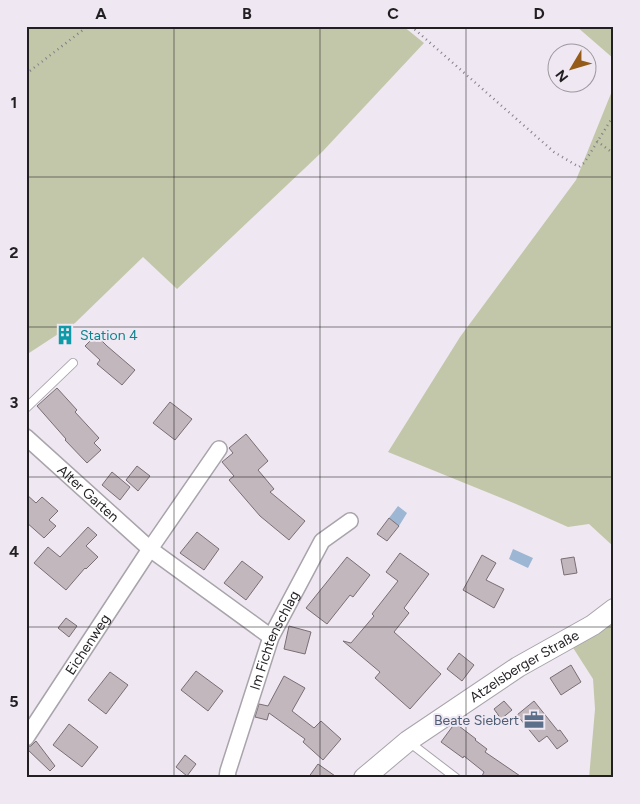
<svg xmlns="http://www.w3.org/2000/svg" width="640" height="804" font-family="Figtree,sans-serif">
	<style>
		.green { fill: #c3c7a9 }
		.water { fill: #9db6d4 }
		.building { fill: #c2b7bc; stroke: #796e73 }
		.lines { fill: none; stroke-linecap: round; stroke-linejoin: round }
		.lane-casing { stroke: #a9a3ac; stroke-width: 10 }
		.street-casing { stroke: #a9a3ac; stroke-width: 18 }
		.secondary-casing { stroke: #a9a3ac; stroke-width: 22 }
		.path { stroke: #847f86; stroke-width: 2.5; stroke-dasharray: 1 4; stroke-linecap: butt }
		.lane { stroke: #fff; stroke-width: 8 }
		.street { stroke: #fff; stroke-width: 15 }
		.secondary { stroke: #fff; stroke-width: 20 }
		.grid { fill: none; stroke: #221f23; stroke-width: 1; stroke-opacity: 0.55 }
		.labels { text-anchor: middle; dominant-baseline: central; stroke-width: 4; stroke-linejoin: round; paint-order: stroke }
		.culture-label { font-size: 14px; fill: #0d838f; stroke: #efe8f2; text-anchor: start }
		.street-label { font-size: 14px; fill: #221f23; stroke: #efe8f2 }
		.service-label { font-size: 14px; fill: #4e5e75; stroke: #efe8f2; text-anchor: end }
		.neatline { fill: none; stroke: #221f23; stroke-width: 2 }
		.grid-label { font-size: 16px; text-anchor: middle; font-weight: bold; fill: #221f23 }
	</style>
	<rect width="100%" height="100%" fill="#efe8f2"/>
	<path class="green" d="M 26,26 L 403,26 L 424,43 L 323,151 L 177,289 L 143,257 L 75,323 L 26,355 Z
		M 576,26 L 614,26 L 614,59 Z
		M 614,86 L 614,547 L 589,524 L 568,527 L 516,504 L 388,452 L 460,337 L 576,180 Z
		M 614,612 L 614,778 L 589,778 L 595,709 L 593,679 L 570,643 Z"/>
	<path class="water" d="M 398,506 L 407,513 L 399,526 L 389,518 Z
		M 513,549 L 533,558 L 528,568 L 509,559 Z"/>
	<path class="building" d="M 96,335 L 107,346 L 135,370 L 122,385 L 97,364 L 100,360 L 85,346 Z
		M 57,388 L 77,410 L 75,412 L 99,438 L 94,443 L 101,450 L 87,463 L 65,440 L 66,439 L 37,406 Z
		M 170,402 L 192,419 L 175,440 L 153,423 Z
		M 246,434 L 268,461 L 258,470 L 274,489 L 270,492 L 305,521 L 289,540 L 260,516 L 229,480 L 234,476 L 222,462 L 233,453 L 229,448 Z
		M 137,466 L 150,476 L 138,491 L 126,480 Z
		M 112,472 L 130,487 L 120,500 L 102,485 Z
		M 26,494 L 36,503 L 42,497 L 58,511 L 49,520 L 56,526 L 44,538 L 26,522 Z
		M 389,518 L 399,526 L 387,541 L 377,534 Z
		M 88,527 L 97,535 L 86,546 L 98,557 L 86,569 L 85,568 L 66,590 L 34,563 L 48,547 L 60,557 Z
		M 197,532 L 219,549 L 204,570 L 180,553 Z
		M 400,553 L 429,574 L 404,608 L 409,613 L 394,632 L 441,674 L 410,709 L 375,678 L 380,672 L 343,641 L 351,643 L 374,616 L 372,614 L 398,581 L 386,572 Z
		M 482,555 L 496,563 L 486,580 L 504,589 L 494,608 L 463,590 Z
		M 347,557 L 370,575 L 353,597 L 350,595 L 327,624 L 306,608 Z
		M 574,557 L 577,573 L 564,575 L 561,559 Z
		M 242,561 L 263,577 L 246,600 L 224,583 Z
		M 66,618 L 77,626 L 69,637 L 58,628 Z
		M 289,626 L 311,632 L 305,654 L 284,649 Z
		M 459,653 L 474,665 L 462,681 L 447,669 Z
		M 571,665 L 581,682 L 561,695 L 550,678 Z
		M 196,671 L 223,691 L 208,711 L 181,690 Z
		M 110,672 L 128,685 L 106,714 L 88,700 Z
		M 284,676 L 305,688 L 292,711 L 314,728 L 321,721 L 341,739 L 323,760 L 303,742 L 305,739 L 269,713 L 267,720 L 255,717 L 259,704 L 268,706 Z
		M 504,701 L 512,710 L 501,719 L 494,709 Z
		M 534,701 L 558,731 L 560,730 L 568,741 L 557,749 L 547,736 L 539,742 L 517,715 Z
		M 455,723 L 476,739 L 475,740 L 487,749 L 485,752 L 523,778 L 481,778 L 484,772 L 464,756 L 463,758 L 441,742 Z
		M 69,724 L 98,747 L 82,767 L 53,745 Z
		M 36,741 L 55,766 L 50,771 L 26,748 L 26,747 L 31,746 Z
		M 185,755 L 196,764 L 187,776 L 176,767 Z
		M 318,764 L 338,778 L 308,778 Z"/>
	<g class="lines">
		<defs>
			<path id="lane" d="M 26,408 L 73,363
				M 409,742 L 456,778"/>
			<g id="street">
				<path id="s1" d="M 26,437 L 150,549 L 271,637"/>
				<path id="s2" d="M 26,738 L 150,549 L 219,449"/>
				<path id="s3" d="M 227,778 L 228,771 L 271,637 L 322,541 L 350,521"/>
			</g>
			<g id="secondary">
				<path id="s4" d="M 364,778 L 408,741 L 518,667 L 593,625 L 614,609"/>
			</g>
		</defs>
		<use href="#lane" class="lane-casing"/>
		<use href="#street" class="street-casing"/>
		<use href="#secondary" class="secondary-casing"/>
		<path class="path" d="M 411,26 L 554,152 L 579,167 L 584,163 L 614,115
			M 26,74 L 88,26
			M 597,141 L 614,154"/>
		<use href="#lane" class="lane"/>
		<use href="#street" class="street"/>
		<use href="#secondary" class="secondary"/>
	</g>
	<path class="grid" d="M 174,26 L 174,778M 320,26 L 320,778M 466,26 L 466,778M 26,177 L 614,177M 26,327 L 614,327M 26,477 L 614,477M 26,627 L 614,627"/>
	<defs>
		<symbol id="building-bare" viewBox="-9 -9 18 18"><path d="M-4-6H4V6H1V3H-1V6H-4ZM-2.5-4.3h1.7v1.8h-1.7ZM.8-4.3h1.7v1.8H.8ZM-2.5-1h1.7V.8h-1.7ZM.8-1h1.7V.8H.8Z" fill="#0f9aa8" stroke="#efe8f2" stroke-width="2.5" paint-order="stroke"/></symbol>
		<symbol id="office-bare" viewBox="-9 -9 18 18"><path d="M-6-3h4V-5.5h4V-3h4V5H-6ZM-1-4.5V-3h2v-1.5ZM-6 0V1H6V0Z" fill="#5c6f8a" stroke="#efe8f2" stroke-width="2.5" paint-order="stroke"/></symbol>
	</defs>
	<g fill-rule="evenodd">
		<use href="#building-bare" x="51" y="321" width="28" height="28"/>
		<use href="#office-bare" x="520" y="706" width="28" height="28"/>
	</g>
	<g class="labels">
		<g class="culture-label">
			<text x="80" y="335">Station 4</text>
		</g>
		<g class="street-label">
			<text stroke="none"><textPath href="#s1" startOffset="84">Alter Garten</textPath></text>
			<text stroke="none"><textPath href="#s3" startOffset="146">Im Fichtenschlag</textPath></text>
			<text stroke="none"><textPath href="#s2" startOffset="112">Eichenweg</textPath></text>
			<text stroke="none"><textPath href="#s4" startOffset="196">Atzelsberger Straße</textPath></text>
		</g>
		<g class="service-label">
			<text x="519" y="720">Beate Siebert</text>
		</g>
	</g>
	<rect width="640" height="804" fill="none" stroke="#efe8f2" stroke-width="55"/>
	<g transform="translate(572 68) rotate(232)"><circle r="24" fill="#efe8f2" stroke="#9d989f"/>
	<path d="M0-4L9 19L0 12L-9 19Z" fill="#955b18"/>
	<text y="-8" font-size="14" font-weight="bold" text-anchor="middle" fill="#221f23">N</text>
	</g>
	<rect x="28" y="28" width="584" height="748" class="neatline"/>
	<g class="grid-label">
		<text x="101" y="19">A</text>
		<text x="247" y="19">B</text>
		<text x="393" y="19">C</text>
		<text x="539" y="19">D</text>
		<text x="14" y="108">1</text>
		<text x="14" y="258">2</text>
		<text x="14" y="408">3</text>
		<text x="14" y="557">4</text>
		<text x="14" y="707">5</text>
	</g>
</svg>
